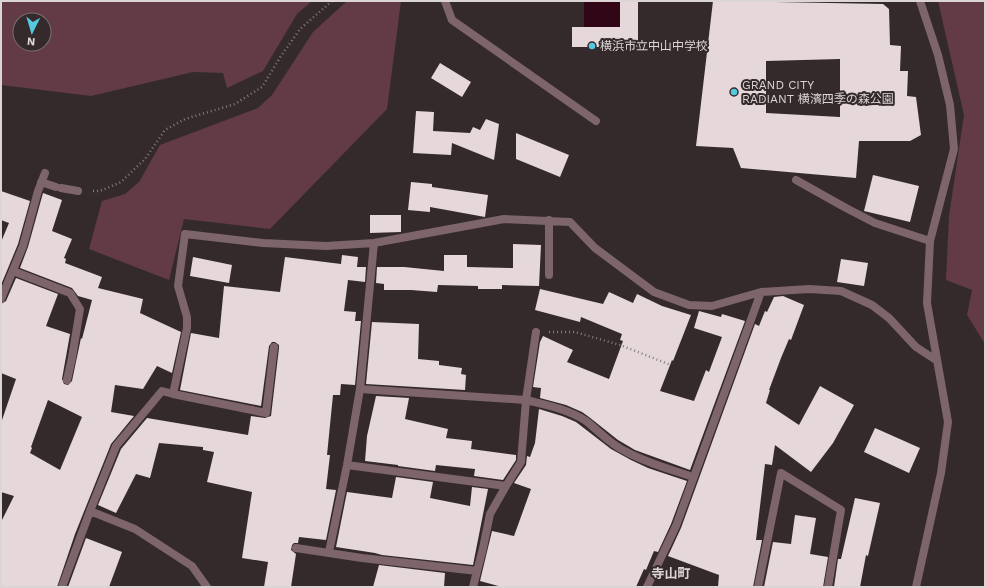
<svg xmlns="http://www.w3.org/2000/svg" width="986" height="588" font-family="'Work Sans','Noto Sans JP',sans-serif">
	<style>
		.green { fill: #623b46; fill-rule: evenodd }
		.water { fill: #310616 }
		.building { fill: #e5d7da; fill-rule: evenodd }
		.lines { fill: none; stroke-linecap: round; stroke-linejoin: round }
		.path { stroke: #837b7c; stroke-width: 2.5; stroke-dasharray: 1 3; stroke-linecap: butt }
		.lane { stroke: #7d656b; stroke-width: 8 }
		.street { stroke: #7d656b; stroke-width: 8 }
		.poi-dot { fill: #55cadf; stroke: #342a2c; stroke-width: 1.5 }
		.labels { text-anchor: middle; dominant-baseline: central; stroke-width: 4; stroke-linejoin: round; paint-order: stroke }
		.poi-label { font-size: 12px; fill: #dbd5d6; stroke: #342a2c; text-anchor: start }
		.neighbourhood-label { font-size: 13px; font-weight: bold; fill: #dbd5d6; stroke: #342a2c }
	</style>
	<rect width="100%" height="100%" fill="#342a2c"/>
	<path class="green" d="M 1,1 L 312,1 L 297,14 L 263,71 L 227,88 L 223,73 L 193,72 L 91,96 L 1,85 ZM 20,20 L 44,20 L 44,44 L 20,44 Z
		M 347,1 L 401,1 L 387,109 L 270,229 L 184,219 L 169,280 L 89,249 L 102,201 L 125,194 L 139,182 L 160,145 L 258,108 L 272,95 L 313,32 Z
		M 938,1 L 985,1 L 985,344 L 967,315 L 972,290 L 946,280 L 949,216 L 964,115 Z"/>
	<path class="water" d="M 584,1 L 620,1 L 620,27 L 584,27 Z"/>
	<path class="building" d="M 620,1 L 638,1 L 638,47 L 572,47 L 572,27 L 620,27 Z
		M 713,1 L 883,4 L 889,9 L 890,45 L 901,46 L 900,71 L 908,71 L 907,96 L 916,97 L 921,135 L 910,141 L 859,141 L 856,178 L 741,168 L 733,148 L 696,146 ZM 840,59 L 840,117 L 766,113 L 766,61 Z
		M 440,63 L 471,82 L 462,97 L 431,78 Z
		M 416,111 L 434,112 L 433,131 L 470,133 L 473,127 L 480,130 L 486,119 L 499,124 L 494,160 L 452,143 L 451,155 L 413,153 Z
		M 516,133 L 569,155 L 560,177 L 516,159 Z
		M 873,175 L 919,186 L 910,222 L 864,211 Z
		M 411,182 L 432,184 L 432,187 L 488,195 L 485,217 L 430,207 L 430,212 L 408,210 Z
		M 1,191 L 30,201 L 18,244 L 1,285 L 1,242 L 9,223 L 1,220 Z
		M 43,193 L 62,200 L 52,231 L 72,239 L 64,258 L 66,259 L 65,263 L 102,277 L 98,288 L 143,299 L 140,313 L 181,332 L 172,373 L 157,366 L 143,389 L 115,385 L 111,412 L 134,416 L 111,444 L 75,534 L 57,587 L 1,587 L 1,522 L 14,496 L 1,492 L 1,423 L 16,379 L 1,373 L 1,304 L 6,301 L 16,278 L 58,294 L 46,326 L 70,334 L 62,379 L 64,384 L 68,385 L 72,381 L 81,338 L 82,339 L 92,300 L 78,296 L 72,288 L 20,268 L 28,247 ZM 48,400 L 82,417 L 60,470 L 30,453 L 32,448 L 31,447 Z
		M 370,215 L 401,215 L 401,232 L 370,233 Z
		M 513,244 L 541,245 L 539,286 L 502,285 L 502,289 L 478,289 L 478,286 L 438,285 L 437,292 L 411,290 L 384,290 L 384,284 L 376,283 L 377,267 L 404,267 L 444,271 L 444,255 L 467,255 L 467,267 L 513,268 Z
		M 342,255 L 358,257 L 357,267 L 366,267 L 365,282 L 348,280 L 344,311 L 356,312 L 355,321 L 361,321 L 355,385 L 341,384 L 340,395 L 333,395 L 327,455 L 330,455 L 326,489 L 336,490 L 326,540 L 299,537 L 298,543 L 294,543 L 292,545 L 291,550 L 296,554 L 291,587 L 264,587 L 268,562 L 242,558 L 252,492 L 207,482 L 214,452 L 203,450 L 203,447 L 159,443 L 150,478 L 136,474 L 116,513 L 98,505 L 121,449 L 147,418 L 248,435 L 251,416 L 265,418 L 271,416 L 279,348 L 279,345 L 275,342 L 272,342 L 269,346 L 261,406 L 180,390 L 191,333 L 219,338 L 224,286 L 280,292 L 285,257 L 341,264 Z
		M 193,257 L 232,265 L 229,283 L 190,276 Z
		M 841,259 L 868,263 L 864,286 L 837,282 Z
		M 540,289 L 603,304 L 609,292 L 633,303 L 637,294 L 662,306 L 691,315 L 673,361 L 672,360 L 660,391 L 694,401 L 706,370 L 709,372 L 722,337 L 694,328 L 699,311 L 721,317 L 722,314 L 745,321 L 690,470 L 635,450 L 618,440 L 589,417 L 582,412 L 566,405 L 540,398 L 541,388 L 533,387 L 540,342 L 543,336 L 573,350 L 567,362 L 609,379 L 623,341 L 620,340 L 622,334 L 581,317 L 580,322 L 535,310 Z
		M 783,296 L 804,305 L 791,340 L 789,339 L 781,358 L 769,390 L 770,390 L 766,403 L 799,425 L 820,386 L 854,405 L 833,443 L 811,472 L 775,445 L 772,465 L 765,464 L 756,540 L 762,540 L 753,587 L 718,587 L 719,575 L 668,556 L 681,528 L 755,324 L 759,326 L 765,311 L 767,312 L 774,297 Z
		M 372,322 L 419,324 L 418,359 L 439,361 L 439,365 L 462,368 L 461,374 L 466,375 L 465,390 L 366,384 Z
		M 376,396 L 409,398 L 405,419 L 448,429 L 446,438 L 472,441 L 471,449 L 516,455 L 516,460 L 503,480 L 474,476 L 475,469 L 436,465 L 435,471 L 398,466 L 398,465 L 365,461 L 367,436 Z
		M 539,409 L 562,416 L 576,422 L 611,449 L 631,460 L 648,468 L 687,481 L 671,524 L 658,552 L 654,551 L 646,570 L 644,569 L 636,587 L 502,587 L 480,581 L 492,531 L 514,536 L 531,489 L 514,483 L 526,465 L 527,456 L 530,457 L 535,443 Z
		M 875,428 L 920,448 L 909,473 L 864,452 Z
		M 396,477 L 433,482 L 430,498 L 470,506 L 472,487 L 488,489 L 473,565 L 382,555 L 375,553 L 336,547 L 347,492 L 392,498 Z
		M 855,498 L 880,503 L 868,556 L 866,555 L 860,587 L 834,587 L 838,559 L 841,559 Z
		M 795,515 L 816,518 L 810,554 L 828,557 L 823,587 L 764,587 L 773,542 L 791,544 Z
		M 86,538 L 122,552 L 109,587 L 68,587 Z
		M 379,565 L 445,573 L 444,587 L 373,587 Z"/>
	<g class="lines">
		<path class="path" d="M 93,191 L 100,191 L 121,182 L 145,159 L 165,130 L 185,119 L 235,104 L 262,87 L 281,56 L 300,29 L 332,1
			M 549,332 L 575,332 L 620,345 L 671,365"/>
		<path class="lane" d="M 445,1 L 452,20 L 596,121
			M 796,180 L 846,208 L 875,223 L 930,241
			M 526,400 C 546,405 568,409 586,421 C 599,431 610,444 625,451 C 646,463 670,469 693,477
			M 758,587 L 781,473 L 841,510 L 828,587"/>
		<path class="street" d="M 41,182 L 56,187
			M 61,188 L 78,191
			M 13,271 L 70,293 L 80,309 L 72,358 L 67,380
			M 549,275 L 549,220
			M 1,299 L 23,246 L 38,191 L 45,173
			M 274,347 L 266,413 L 173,394 L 187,328 L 187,317 L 178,286 L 185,234 L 263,243 L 326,246 L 374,243 L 504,219 L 570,222 L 595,248 L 654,292 L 689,305 L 712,306 L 761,292 L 809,289 L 841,291 L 872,305 L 889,318 L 916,347 L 936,360
			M 360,389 L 526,400
			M 347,465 L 506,486 L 521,462 L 526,400 L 536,332
			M 90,511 L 135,529 L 192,566 L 207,587
			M 296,548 L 362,558 L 477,571
			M 329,552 L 347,465 L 360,389 L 374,243
			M 62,587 L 90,511 L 116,446 L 162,391 L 173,394
			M 473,587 L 483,548 L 490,514 L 506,486
			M 647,587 L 676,526 L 761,292
			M 916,587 L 941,473 L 948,422 L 927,303 L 930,241 L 954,149 L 950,105 L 938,55 L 920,1"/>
	</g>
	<g class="poi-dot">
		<circle cx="592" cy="46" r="4"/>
		<circle cx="734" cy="92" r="4"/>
	</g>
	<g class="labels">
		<g class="poi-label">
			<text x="600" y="46">横浜市立中山中学校</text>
			<text x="742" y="85">GRAND CITY<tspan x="742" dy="14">RADIANT 横濱四季の森公園</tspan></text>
		</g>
		<g class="neighbourhood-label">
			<text x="671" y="573">寺山町</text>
		</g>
	</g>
	<rect width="986" height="588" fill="none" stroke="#dbd5d6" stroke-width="4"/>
	<g transform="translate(32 32) rotate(185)"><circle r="19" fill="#342a2c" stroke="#776e70"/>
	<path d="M0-3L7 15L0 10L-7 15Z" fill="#55cadf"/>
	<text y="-6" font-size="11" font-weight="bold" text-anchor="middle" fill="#dbd5d6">N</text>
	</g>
</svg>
